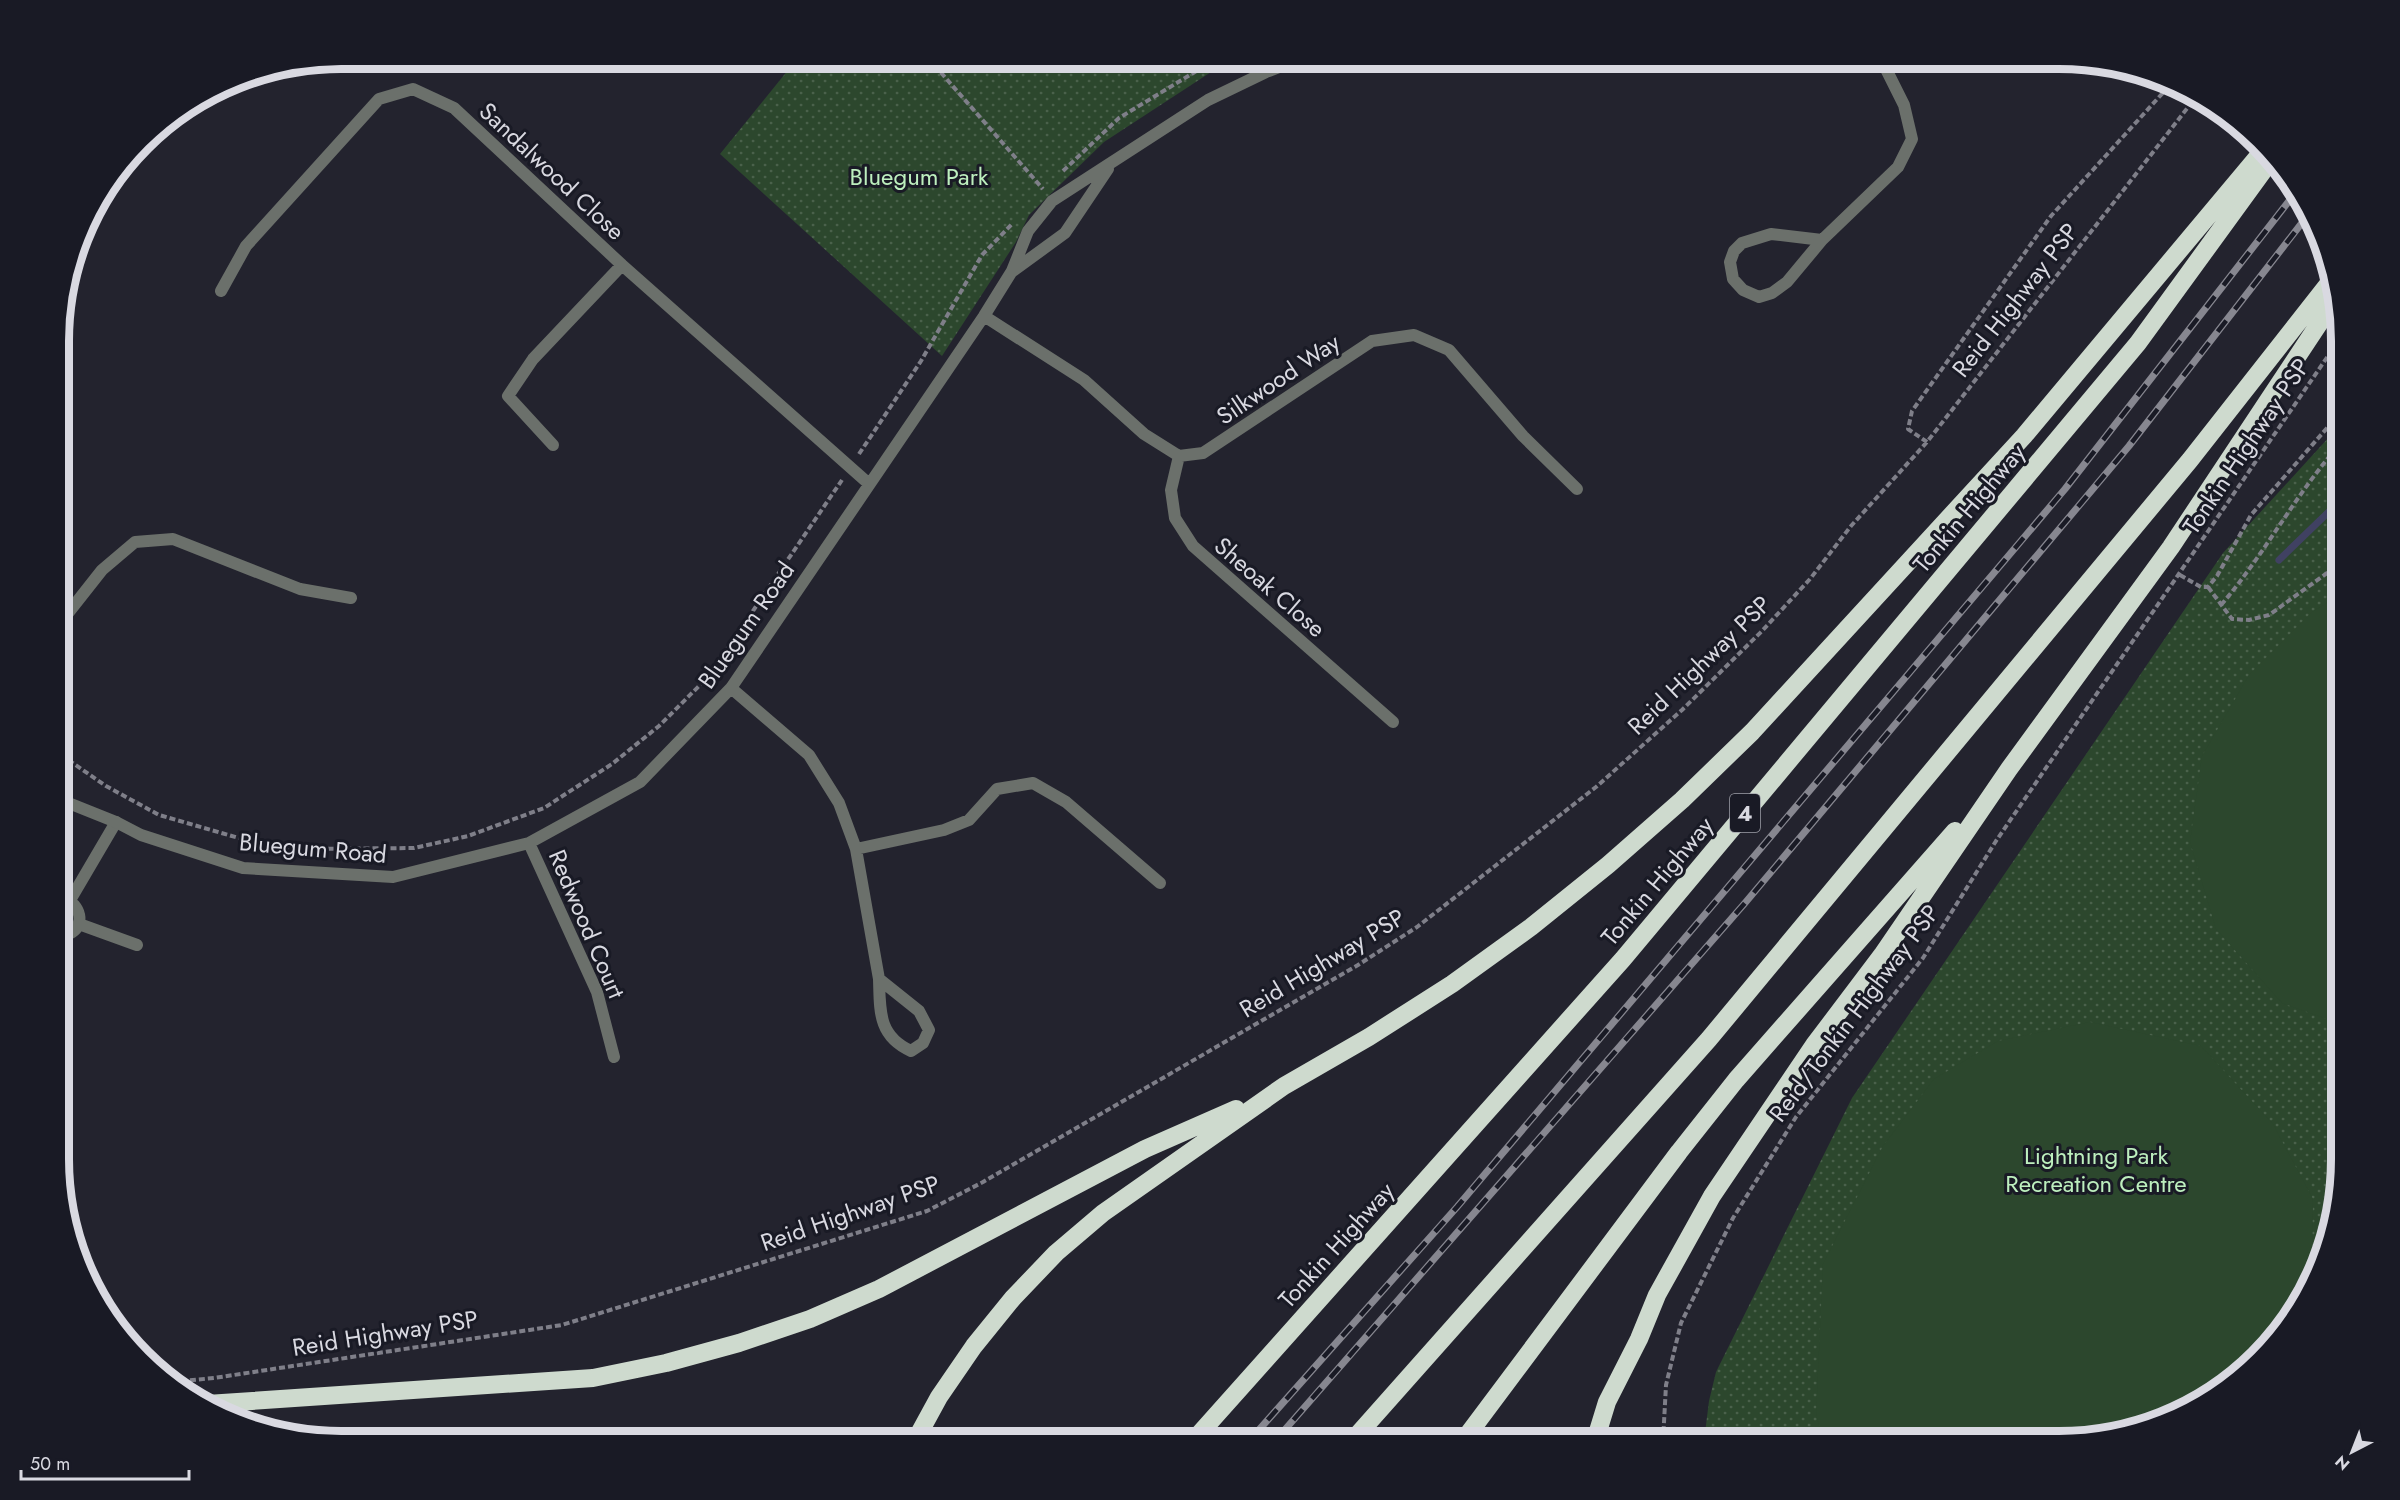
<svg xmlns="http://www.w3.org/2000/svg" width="2400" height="1500" font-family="Jost,sans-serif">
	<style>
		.grass { fill: url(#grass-dots) }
		.pitch { fill: #2c472d }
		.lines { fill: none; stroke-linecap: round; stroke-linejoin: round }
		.stream { stroke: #404162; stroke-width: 7 }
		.path { stroke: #7f7f89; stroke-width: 4; stroke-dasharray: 6 3; stroke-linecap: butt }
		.lane { stroke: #6b706b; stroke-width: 12 }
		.street { stroke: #6b706b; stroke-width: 12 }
		.highway { stroke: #cedace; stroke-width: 18 }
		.rail-casing { stroke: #878790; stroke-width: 7 }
		.rail { stroke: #191a25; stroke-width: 4.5; stroke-dasharray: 14; stroke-linecap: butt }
		.labels { text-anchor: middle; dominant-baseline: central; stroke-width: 6; stroke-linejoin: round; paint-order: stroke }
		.shield { fill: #191a25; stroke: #9fa0a9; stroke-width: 1.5 }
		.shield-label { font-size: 22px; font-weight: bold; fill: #d9d9e1 }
		.street-label { font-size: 24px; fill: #d9d9e1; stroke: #191a25 }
		.park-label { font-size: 24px; fill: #bdefbe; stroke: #191a25 }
		.rim { fill: none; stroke: #d9d9e1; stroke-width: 8 }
	</style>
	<defs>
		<pattern id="grass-dots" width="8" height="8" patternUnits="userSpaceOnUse" patternTransform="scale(1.5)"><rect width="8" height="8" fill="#2c472d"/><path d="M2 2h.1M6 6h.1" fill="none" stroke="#4a614b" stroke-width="1.8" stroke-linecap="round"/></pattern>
	</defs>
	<rect width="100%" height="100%" fill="#23232e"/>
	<path class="grass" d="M 797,59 L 1231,59 L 1104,142 L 1029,215 L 1016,242 L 942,356 L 720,154 Z
		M 2341,424 L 2341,1177 L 2327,1249 L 2294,1315 L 2200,1403 L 2077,1441 L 1704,1441 L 1709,1401 L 1716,1372 L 1852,1098 L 2223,553 Z"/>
	<path class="pitch" d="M 2341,594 L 2341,1024 L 2282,1003 L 2216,929 L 2190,842 L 2202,756 L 2249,675 L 2312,612 Z
		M 2090,1022 L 2201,1046 L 2273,1124 L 2313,1199 L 2312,1280 L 2294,1315 L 2200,1403 L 2077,1441 L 1825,1441 L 1816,1416 L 1823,1264 L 1883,1146 L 1934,1079 L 1998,1041 Z"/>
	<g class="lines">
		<path class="stream" d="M 2279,560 L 2341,500"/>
		<path class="path" d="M 929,59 L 1043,189
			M 1063,171 L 1119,118 L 1208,64 L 1213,59
			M 1927,442 L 1908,429 L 1912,411 L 2051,216 L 2170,85
			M 859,454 L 921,361 L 982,255 L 1012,224
			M 2180,575 L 2201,587 L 2208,587 L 2217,576 L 2251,515 L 2341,412
			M 2208,587 L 2232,619 L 2249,620 L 2269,615 L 2341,563
			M 2221,605 C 2265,554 2296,493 2341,443
			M 61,755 L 106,786 L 159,815 L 263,845 L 301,849 L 414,848 L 468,836 L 544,808 L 612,764 L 659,726 L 708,677 L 842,480
			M 172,1382 L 214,1378 L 562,1325 L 927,1211 L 983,1182 L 1358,965 L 1417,927 L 1596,787 L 1682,710 L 1762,631 L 1810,579 L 1851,526 L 1927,442 L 2196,97
			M 1663,1441 L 1666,1385 L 1681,1323 L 1733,1218 L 1796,1117 L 1923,958 L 1996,841 L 2341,337"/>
		<path class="lane" d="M 61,901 L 74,905 C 85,918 79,935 61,935
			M 69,902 L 116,822
			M 79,924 L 137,945"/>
		<path class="street" d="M 1259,59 L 1266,72
			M 1822,240 L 1771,234 L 1742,243 L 1734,251 L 1730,262 L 1733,279 L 1743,290 L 1759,297 L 1772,293 L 1787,282 L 1822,240 L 1898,167 L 1912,139 L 1904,105 L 1881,59
			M 1013,271 L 1065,233 L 1108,169
			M 221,291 L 246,246 L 379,99 L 413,89 L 454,108 L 622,265 L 868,483
			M 984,316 L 1084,380 L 1144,434 L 1179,456 L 1203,453 L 1372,341 L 1414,335 L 1449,350 L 1523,436 L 1577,489
			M 553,445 L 508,396 L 533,359 L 622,265
			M 1179,456 L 1171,490 L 1175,518 L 1193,546 L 1393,722
			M 61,622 L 102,570 L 135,542 L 173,539 L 300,589 L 351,598
			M 731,688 L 809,755 L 839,803 L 856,849 L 879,979 L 919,1011 L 929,1030 L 923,1043 L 911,1051 C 878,1036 880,1011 879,979
			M 61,800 L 116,822 L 141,835 L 243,868 L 393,877 L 529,843 L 640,782 L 731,688 L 984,316 L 1012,271 L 1028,231 L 1052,201 L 1208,100 L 1266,72 L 1300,59
			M 529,843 L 597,992 L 614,1057
			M 856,849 L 944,830 L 969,820 L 997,789 L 1033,783 L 1066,802 L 1160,883"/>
		<path class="highway" d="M 207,1404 L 593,1378 L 666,1363 L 739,1343 L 810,1319 L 879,1289 L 1145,1149 L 1236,1109
			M 915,1441 L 939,1397 L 974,1346 L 1013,1298 L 1056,1253 L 1103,1213 L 1284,1086 L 1369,1037 L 1452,984 L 1531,927 L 1608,865 L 1682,800 L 1752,732 L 2024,436 L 2260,154
			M 1193,1441 L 1623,959 L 2138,343 L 2269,163
			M 1352,1441 L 1709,1039 L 2190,460 L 2329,283
			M 1463,1441 L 1679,1152 L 1736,1080 L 1955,831
			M 1595,1441 L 1607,1402 L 1639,1339 L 1657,1295 L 1712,1196 L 1814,1045 L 1882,955 L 2009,769 L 2171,547 L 2334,301"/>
		<defs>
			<path id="rail" d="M 1249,1441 L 1457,1207 L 2065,489 L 2296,192
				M 1275,1441 L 1745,903 L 2129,446 L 2308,215"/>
		</defs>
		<use href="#rail" class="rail-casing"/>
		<use href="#rail" class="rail"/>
	</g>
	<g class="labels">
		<rect class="shield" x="1730" y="794" width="30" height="38" rx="4.5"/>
		<g class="shield-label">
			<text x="1745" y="813">4</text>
		</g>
		<g class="street-label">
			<text transform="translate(552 171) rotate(43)">Sandalwood Close</text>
			<text transform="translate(2015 300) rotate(-52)">Reid Highway PSP</text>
			<text transform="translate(1278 379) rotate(-34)">Silkwood Way</text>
			<text transform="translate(2246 446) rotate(-56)">Tonkin Highway PSP</text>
			<text transform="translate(1969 508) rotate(-50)">Tonkin Highway</text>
			<text transform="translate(1270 587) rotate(41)">Sheoak Close</text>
			<text transform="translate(746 625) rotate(-55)">Bluegum Road</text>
			<text transform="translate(1699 665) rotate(-44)">Reid Highway PSP</text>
			<text transform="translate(313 848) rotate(5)">Bluegum Road</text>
			<text transform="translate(1657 881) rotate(-50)">Tonkin Highway</text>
			<text transform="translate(587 924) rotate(67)">Redwood Court</text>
			<text transform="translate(1322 963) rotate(-31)">Reid Highway PSP</text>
			<text transform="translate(1854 1013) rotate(-53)">Reid/Tonkin Highway PSP</text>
			<text transform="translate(850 1213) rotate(-19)">Reid Highway PSP</text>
			<text transform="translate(1336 1245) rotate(-48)">Tonkin Highway</text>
			<text transform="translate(385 1333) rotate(-9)">Reid Highway PSP</text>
		</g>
		<g class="park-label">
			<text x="919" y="176">Bluegum Park</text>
			<text x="2096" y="1155">Lightning Park<tspan x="2096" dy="28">Recreation Centre</tspan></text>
		</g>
	</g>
	<path d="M0 0H2400V1500H0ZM341 69H2059A272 272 0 0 1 2331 341V1159A272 272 0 0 1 2059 1431H341A272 272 0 0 1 69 1159V341A272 272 0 0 1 341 69Z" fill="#191a25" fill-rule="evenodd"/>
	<path class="rim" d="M341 69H2059A272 272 0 0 1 2331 341V1159A272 272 0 0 1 2059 1431H341A272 272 0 0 1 69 1159V341A272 272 0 0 1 341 69Z"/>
	<g transform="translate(2352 1452) rotate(222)" stroke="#191a25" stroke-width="4.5" paint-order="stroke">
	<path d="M0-4.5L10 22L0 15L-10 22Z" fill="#d9d9e1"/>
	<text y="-9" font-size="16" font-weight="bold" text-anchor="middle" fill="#d9d9e1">N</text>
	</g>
	<path d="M21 1470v9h168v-9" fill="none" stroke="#d9d9e1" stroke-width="3"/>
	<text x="30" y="1470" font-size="18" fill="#d9d9e1" stroke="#191a25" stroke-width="4.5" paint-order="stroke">50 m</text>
</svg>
